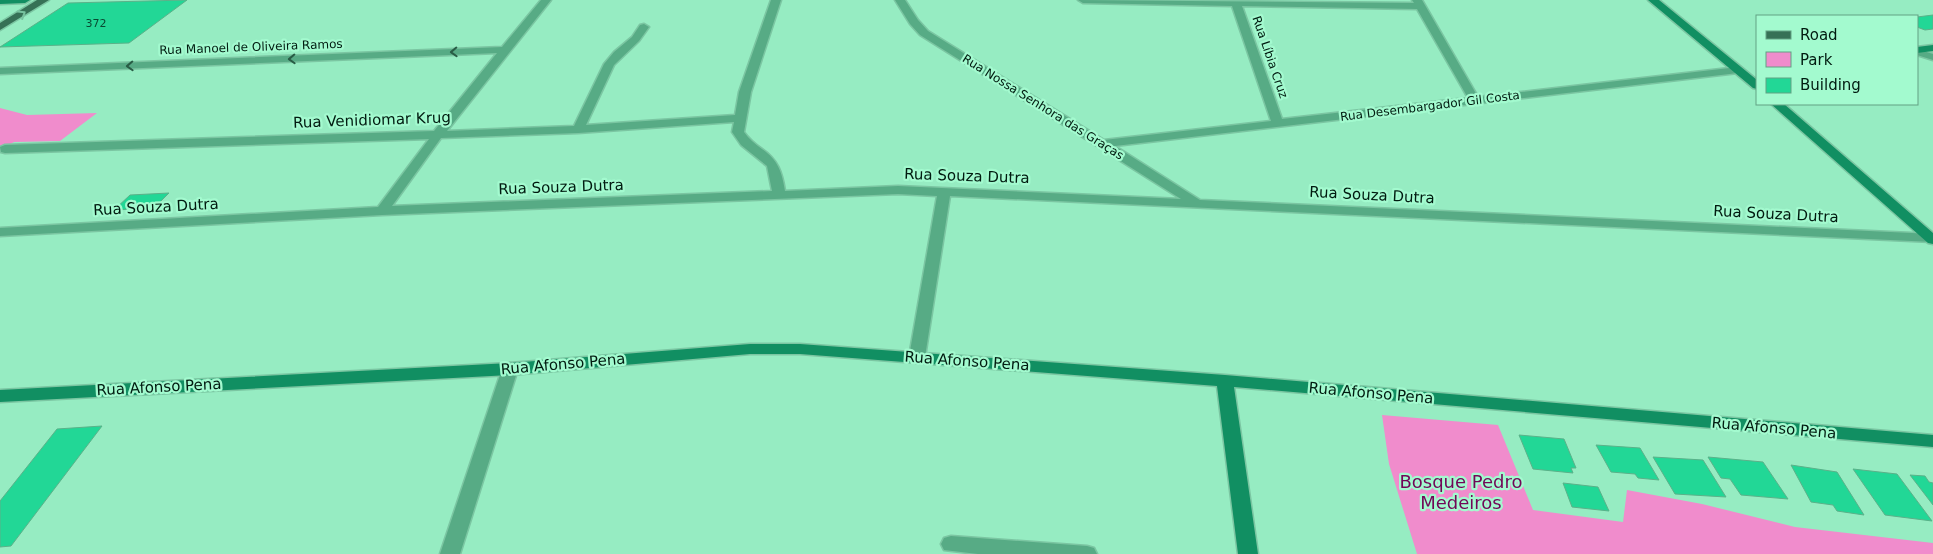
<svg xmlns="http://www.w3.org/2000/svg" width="1933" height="554" font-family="'DejaVu Sans',sans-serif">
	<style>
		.green { fill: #f08ccc }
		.building { fill: #22d796; stroke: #5bb189 }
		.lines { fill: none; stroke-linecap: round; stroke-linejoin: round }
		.street-casing { stroke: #7bc6a2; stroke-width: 3 }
		.secondary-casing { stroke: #7bc6a2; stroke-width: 3 }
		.primary-casing { stroke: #7bc6a2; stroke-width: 3 }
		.street { fill: #57ab85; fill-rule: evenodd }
		.secondary { fill: #118f62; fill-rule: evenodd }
		.primary { fill: #367156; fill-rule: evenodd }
		.oneway { stroke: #77c39f }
		.oneway2 { stroke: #285c45 }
		.labels { text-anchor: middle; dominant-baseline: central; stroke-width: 4.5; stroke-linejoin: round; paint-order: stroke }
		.far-number-label { font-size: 11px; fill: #094a32 }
		.far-street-label { font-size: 12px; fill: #011b10; stroke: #a3facf }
		.street-label { font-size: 15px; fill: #011b10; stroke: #a3facf }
		.near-park-label { font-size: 18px; fill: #720657; stroke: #a3facf }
	</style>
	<rect width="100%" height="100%" fill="#96ecc2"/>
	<path class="green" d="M 0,108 L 27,115 L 97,113 L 60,141 L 14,142 L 0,150 Z
		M 1382,415 L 1498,425 L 1533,510 L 1623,522 L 1627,490 L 1702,504 L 1795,527 L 1933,543 L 1933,554 L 1417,554 L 1389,464 Z"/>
	<path class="building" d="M 187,0 L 129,43 L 0,47 L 68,3 Z
		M 1933,15 L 1933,29 L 1925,30 L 1917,27 L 1917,17 Z
		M 169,193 L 154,208 L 114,210 L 130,195 Z
		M 102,426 L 11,546 L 0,547 L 0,501 L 57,429 Z
		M 1519,435 L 1564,439 L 1576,468 L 1571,468 L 1573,473 L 1533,469 Z
		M 1596,445 L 1640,448 L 1659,480 L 1638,478 L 1635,474 L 1611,472 Z
		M 1653,457 L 1703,460 L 1726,497 L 1675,494 Z
		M 1708,457 L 1763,462 L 1788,499 L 1741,495 L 1730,479 L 1721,478 Z
		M 1791,465 L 1837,472 L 1864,515 L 1837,511 L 1833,505 L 1811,502 Z
		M 1853,469 L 1897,474 L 1932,521 L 1885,515 Z
		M 1910,475 L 1925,476 L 1929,482 L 1933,483 L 1933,505 Z
		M 1563,483 L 1598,487 L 1609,511 L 1572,507 Z"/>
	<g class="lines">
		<defs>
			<path id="street" d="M 541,0 L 551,0 L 447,131 L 574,126 L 604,64 L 614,52 L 632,37 L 640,25 L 644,24 L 649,27 L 639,41 L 614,65 L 586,125 L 735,115 L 739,92 L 771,0 L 781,0 L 751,92 L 744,132 C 749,139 755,144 762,149 C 778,160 782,172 785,191 L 898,186 L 1181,199 L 920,35 L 910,24 L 895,0 L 905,0 L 918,20 L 928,31 L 1104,140 L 1271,121 L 1232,6 L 1083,3 L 1078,0 L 1414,3 L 1412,0 L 1422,0 L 1478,97 L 1738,67 L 1744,70 L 1738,73 L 1115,146 L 1200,200 L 1933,234 L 1933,242 L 950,196 L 925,357 L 923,361 L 917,362 L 911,361 L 909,357 L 937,196 L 898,194 L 382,215 L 0,236 L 0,228 L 378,207 L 429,139 L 5,153 L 1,152 L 0,147 L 5,145 L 434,131 L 497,53 L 0,74 L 0,68 L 502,47 ZM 1242,6 L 1417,9 L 1468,98 L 1282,119 ZM 734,122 L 732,132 L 741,145 L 767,166 L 772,191 L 392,206 L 441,138 L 578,133 Z
				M 1917,49 L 1933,54 L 1933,60 L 1917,55 Z
				M 510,363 L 516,365 L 518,369 L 460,554 L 440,554 L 502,369 L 504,365 Z
				M 951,536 L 1087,546 L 1094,548 L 1097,554 L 978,554 L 944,550 L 941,544 L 944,538 Z"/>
			<path id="secondary" d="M 0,0 L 30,0 L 25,3 L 0,4 Z
				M 1648,0 L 1659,0 L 1757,80 L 1757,89 L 1753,88 Z
				M 1933,45 L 1933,51 L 1917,53 L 1917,47 Z
				M 1771,104 L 1784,104 L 1933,233 L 1933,244 L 1928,243 Z
				M 750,344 L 800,344 L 1225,375 L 1933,435 L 1933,447 L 1234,387 L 1258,554 L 1238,554 L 1217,386 L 800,354 L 750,354 L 510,375 L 0,402 L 0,390 L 510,363 Z"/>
			<path id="primary" d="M 37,0 L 49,0 L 0,30 L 0,23 Z"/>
		</defs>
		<use href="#street" class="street-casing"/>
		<use href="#secondary" class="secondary-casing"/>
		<use href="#primary" class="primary-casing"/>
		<use href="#street" class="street"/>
		<use href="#secondary" class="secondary"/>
		<use href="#primary" class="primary"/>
	</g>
	<defs><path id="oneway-chevron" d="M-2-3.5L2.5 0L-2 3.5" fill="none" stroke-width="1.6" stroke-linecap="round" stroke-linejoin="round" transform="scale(1.25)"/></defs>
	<use class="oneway" href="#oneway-chevron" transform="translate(22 14) rotate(-32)"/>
	<g class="oneway2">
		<use href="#oneway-chevron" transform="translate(454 52) rotate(178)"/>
		<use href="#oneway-chevron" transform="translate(292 59) rotate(178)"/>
		<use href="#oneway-chevron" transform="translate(130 66) rotate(178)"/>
	</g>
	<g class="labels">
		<g class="far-number-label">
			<text x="96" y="23">372</text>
		</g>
		<g class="far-street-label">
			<text transform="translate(251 47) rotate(-2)">Rua Manoel de Oliveira Ramos</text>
			<text transform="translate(1270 57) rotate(71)">Rua Líbia Cruz</text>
			<text transform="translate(1430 106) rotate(-7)">Rua Desembargador Gil Costa</text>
			<text transform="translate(1043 107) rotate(32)">Rua Nossa Senhora das Graças</text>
		</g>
		<g class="street-label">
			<text transform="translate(372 120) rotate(-2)">Rua Venidiomar Krug</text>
			<text transform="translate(967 176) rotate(2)">Rua Souza Dutra</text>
			<text transform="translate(561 187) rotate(-2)">Rua Souza Dutra</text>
			<text transform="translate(1372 195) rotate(3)">Rua Souza Dutra</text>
			<text transform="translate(156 207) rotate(-3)">Rua Souza Dutra</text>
			<text transform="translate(1776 214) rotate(3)">Rua Souza Dutra</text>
			<text transform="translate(967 361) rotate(4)">Rua Afonso Pena</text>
			<text transform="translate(563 364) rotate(-5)">Rua Afonso Pena</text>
			<text transform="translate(159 387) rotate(-3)">Rua Afonso Pena</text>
			<text transform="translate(1371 393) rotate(5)">Rua Afonso Pena</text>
			<text transform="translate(1774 428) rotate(5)">Rua Afonso Pena</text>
		</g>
		<g class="near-park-label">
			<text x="1461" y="481">Bosque Pedro<tspan x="1461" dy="21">Medeiros</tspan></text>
		</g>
	</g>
	<rect x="1756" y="15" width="162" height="90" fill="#a3facf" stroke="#62a183"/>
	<rect x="1766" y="31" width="25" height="8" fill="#367156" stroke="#62a183"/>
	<text x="1800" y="40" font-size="15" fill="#011b10">Road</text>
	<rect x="1766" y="52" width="25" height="15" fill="#f08ccc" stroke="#62a183"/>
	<text x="1800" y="65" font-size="15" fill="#011b10">Park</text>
	<rect x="1766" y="78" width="25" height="15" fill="#22d796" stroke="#62a183"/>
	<text x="1800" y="90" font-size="15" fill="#011b10">Building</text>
</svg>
